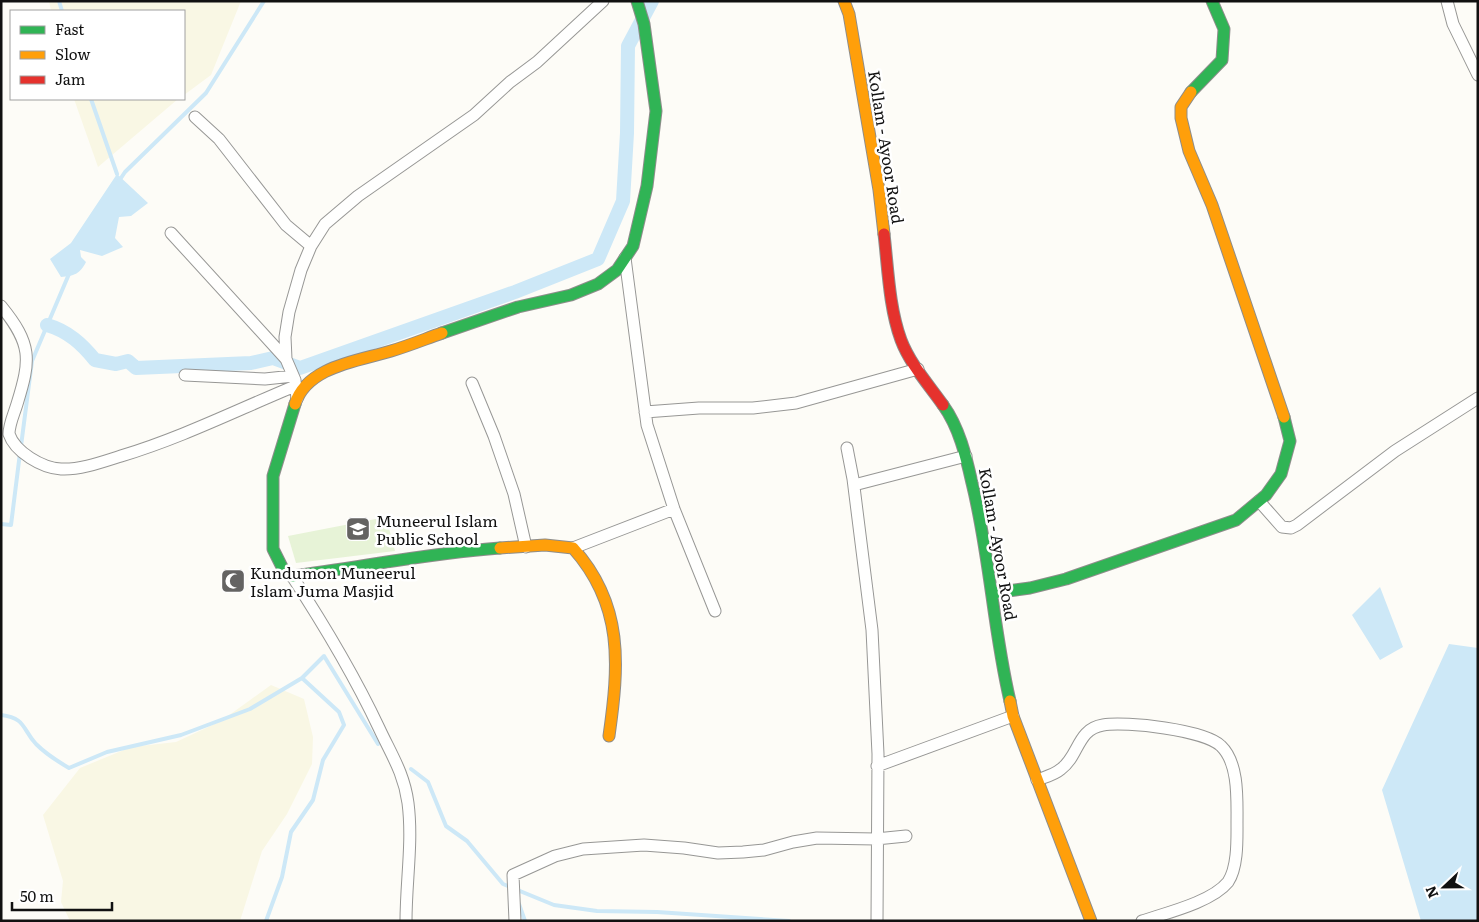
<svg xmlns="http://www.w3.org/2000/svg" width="1479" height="922" font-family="Literata,serif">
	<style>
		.farmland { fill: #f9f7e4 }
		.green { fill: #e7f3d7 }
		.water { fill: #cde8f7 }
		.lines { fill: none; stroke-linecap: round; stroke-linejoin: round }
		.stream { stroke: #cde8f7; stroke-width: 4 }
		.canal { stroke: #cde8f7; stroke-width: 14 }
		.street-casing { stroke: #979795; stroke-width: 13 }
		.fast-casing { stroke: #8e8d8b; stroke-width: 13 }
		.slow-casing { stroke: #8e8d8b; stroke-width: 13 }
		.jam-casing { stroke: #8e8d8b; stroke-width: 13 }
		.street { stroke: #fffffe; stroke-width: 11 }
		.fast { stroke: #30b455; stroke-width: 11 }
		.slow { stroke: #ff9f0a; stroke-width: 11 }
		.jam { stroke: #e5322d; stroke-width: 11 }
		.labels { text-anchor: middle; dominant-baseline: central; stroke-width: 5; stroke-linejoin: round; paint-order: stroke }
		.street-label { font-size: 16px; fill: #111; stroke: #fff }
		.poi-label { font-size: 16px; fill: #111; stroke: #fff; text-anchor: start }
	</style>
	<rect width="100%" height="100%" fill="#fdfcf7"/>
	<path class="farmland" d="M 49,1 L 241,1 L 211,75 L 184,95 L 184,11 L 51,11 Z
		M 74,99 L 178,99 L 98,167 Z
		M 271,685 L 304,699 L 313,737 L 312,764 L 287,814 L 262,851 L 240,921 L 70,921 L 61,902 L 63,881 L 43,815 L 80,768 L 131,747 L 176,742 L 221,721 Z"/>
	<path class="green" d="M 386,517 L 395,551 L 296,563 L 288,536 Z"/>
	<path class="water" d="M 117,174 L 148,203 L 131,216 L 119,217 L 115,238 L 123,247 L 102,256 L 80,250 L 81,257 L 86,262 C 80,274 74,276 61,277 L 50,259 L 71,243 Z
		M 1380,587 L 1403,647 L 1380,660 L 1352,615 Z
		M 1449,644 L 1478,648 L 1478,921 L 1421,921 L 1382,790 Z"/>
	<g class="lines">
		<path class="stream" d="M 59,1 L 62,11
			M 91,99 L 117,174
			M 119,181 L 125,172 L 206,93 L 264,1
			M 21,446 L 32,361 L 69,274
			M 1,524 L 11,525 L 20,453
			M 1,715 C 26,718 22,729 36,744 C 46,754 57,761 69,768 L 107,752 L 181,735 L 250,709 L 302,678 L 324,656 L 378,744
			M 411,769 L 428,782 L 446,826 L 467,841 L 503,884 L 554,905 L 597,911 L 657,912 L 789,921
			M 519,904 L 525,921
			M 266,921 L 282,877 L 291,832 L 313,800 L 323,760 L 344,725 L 339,712 L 302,678"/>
		<path class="canal" d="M 47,325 C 68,331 82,344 95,360 L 116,364 L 128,361 L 136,368 L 251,363 L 273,358 L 300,368 L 515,292 L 598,259 L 623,201 L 627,133 L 628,46 L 652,1"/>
		<defs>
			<path id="street" d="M 1447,1 L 1453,24 L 1478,75
				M 195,117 L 219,139 L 286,225 L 311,246
				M 171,233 L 286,359
				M 625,258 L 647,425 L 674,509 L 715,611
				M 1,306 C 32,344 31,359 17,404 C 14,414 9,424 9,434 C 15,452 42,468 61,469 C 80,470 102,462 121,456 C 181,438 237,410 295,386
				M 185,375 L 265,379 L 293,376
				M 472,383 L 494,436 L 514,494 L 526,547
				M 297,399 L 295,380 L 286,359 L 285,337 L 289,312 L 301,270 L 311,246 L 325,224 L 358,196 L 474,115 L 510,82 L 537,62 L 603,1
				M 645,412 L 699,408 L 753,408 L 796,403 L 918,369
				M 847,448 L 853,479 L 872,630 L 878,754 L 877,921
				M 854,485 L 966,456
				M 1259,501 L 1282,527 L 1291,528 L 1297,525 L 1395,451 L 1478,398
				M 573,548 L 674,509
				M 292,576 C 324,625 354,675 379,728 C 391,754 404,773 408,803 C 413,842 406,881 406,921
				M 877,766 L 1013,716
				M 1037,780 C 1045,777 1054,775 1061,769 C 1079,756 1077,729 1103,725 C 1126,721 1205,730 1221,746 C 1239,763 1237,800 1237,823 C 1237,839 1238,867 1228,882 C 1212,902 1166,913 1142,921
				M 515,921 L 513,875 L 555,856 L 583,849 L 644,845 L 684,848 L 718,853 L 743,852 L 764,850 L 793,842 L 817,838 L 876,839 L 906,836"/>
			<path id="fast" d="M 1191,92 L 1222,60 L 1224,29 L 1212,1
				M 442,333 L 518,307 L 571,295 L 598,284 L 617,270 L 633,246 L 647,186 L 656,111 L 644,24 L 637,1
				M 295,404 L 273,476 L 273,549 L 285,573 L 292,576 C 362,567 430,553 500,548
				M 943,405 C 959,427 966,456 972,483 C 990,555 993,629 1010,701
				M 993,593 L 1030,588 L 1066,579 L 1236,520 L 1266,495 L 1281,474 L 1290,441 L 1284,417"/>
			<path id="slow" d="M 844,1 L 849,14 L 879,190 L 884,234
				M 1191,92 L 1181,107 L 1181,118 L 1189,151 L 1212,205 L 1284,417
				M 295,404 C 307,366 359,361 391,351 C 408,346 425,339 442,333
				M 500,548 L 545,545 L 573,548 C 624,605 619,665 609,736
				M 1010,701 L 1013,716 L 1091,921"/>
			<path id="jam" d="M 884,234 C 888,268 889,307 901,340 C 910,364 929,385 943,405"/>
		</defs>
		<use href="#street" class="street-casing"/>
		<use href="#fast" class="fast-casing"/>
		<use href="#slow" class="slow-casing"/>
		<use href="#jam" class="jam-casing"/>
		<use href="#street" class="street"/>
		<use href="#fast" class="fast"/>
		<use href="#slow" class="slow"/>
		<use href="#jam" class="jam"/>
	</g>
	<defs>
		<symbol id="school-square" viewBox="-11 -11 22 22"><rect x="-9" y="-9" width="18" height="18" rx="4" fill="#646362" stroke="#fff"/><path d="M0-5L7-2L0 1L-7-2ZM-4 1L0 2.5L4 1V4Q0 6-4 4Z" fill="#fff"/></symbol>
		<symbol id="mosque-square" viewBox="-11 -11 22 22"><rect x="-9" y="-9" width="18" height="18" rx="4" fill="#646362" stroke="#fff"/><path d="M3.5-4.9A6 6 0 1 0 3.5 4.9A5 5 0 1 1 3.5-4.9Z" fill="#fff"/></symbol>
	</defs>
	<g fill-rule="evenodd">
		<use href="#school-square" x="344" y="515" width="28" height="28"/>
		<use href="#mosque-square" x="219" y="567" width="28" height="28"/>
	</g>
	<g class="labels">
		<g class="street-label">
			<text transform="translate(887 147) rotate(81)">Kollam - Ayoor Road</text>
			<text transform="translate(999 544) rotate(80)">Kollam - Ayoor Road</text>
		</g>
		<g class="poi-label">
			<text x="376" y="520">Muneerul Islam<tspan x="376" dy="18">Public School</tspan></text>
			<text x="250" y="572">Kundumon Muneerul<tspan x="250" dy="18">Islam Juma Masjid</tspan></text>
		</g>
	</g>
	<rect width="1479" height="922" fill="none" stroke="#111111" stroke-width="5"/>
	<rect x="10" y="10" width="175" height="90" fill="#ffffff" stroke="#a0a0a0"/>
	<rect x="20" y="26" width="25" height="8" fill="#30b455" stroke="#a0a0a0"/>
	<text x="55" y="35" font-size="15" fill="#111111">Fast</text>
	<rect x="20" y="51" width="25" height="8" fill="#ff9f0a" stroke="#a0a0a0"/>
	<text x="55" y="60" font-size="15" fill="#111111">Slow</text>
	<rect x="20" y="76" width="25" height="8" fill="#e5322d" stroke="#a0a0a0"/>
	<text x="55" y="85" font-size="15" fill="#111111">Jam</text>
	<g transform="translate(1444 887) rotate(248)" stroke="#ffffff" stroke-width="4" paint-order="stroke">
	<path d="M0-4L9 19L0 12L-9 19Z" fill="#111111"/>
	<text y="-8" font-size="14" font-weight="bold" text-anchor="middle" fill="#111111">N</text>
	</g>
	<path d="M12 902v8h100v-8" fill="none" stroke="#111111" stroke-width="2.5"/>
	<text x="20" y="902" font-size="15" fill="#111111" stroke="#ffffff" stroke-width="4" paint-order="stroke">50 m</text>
</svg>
